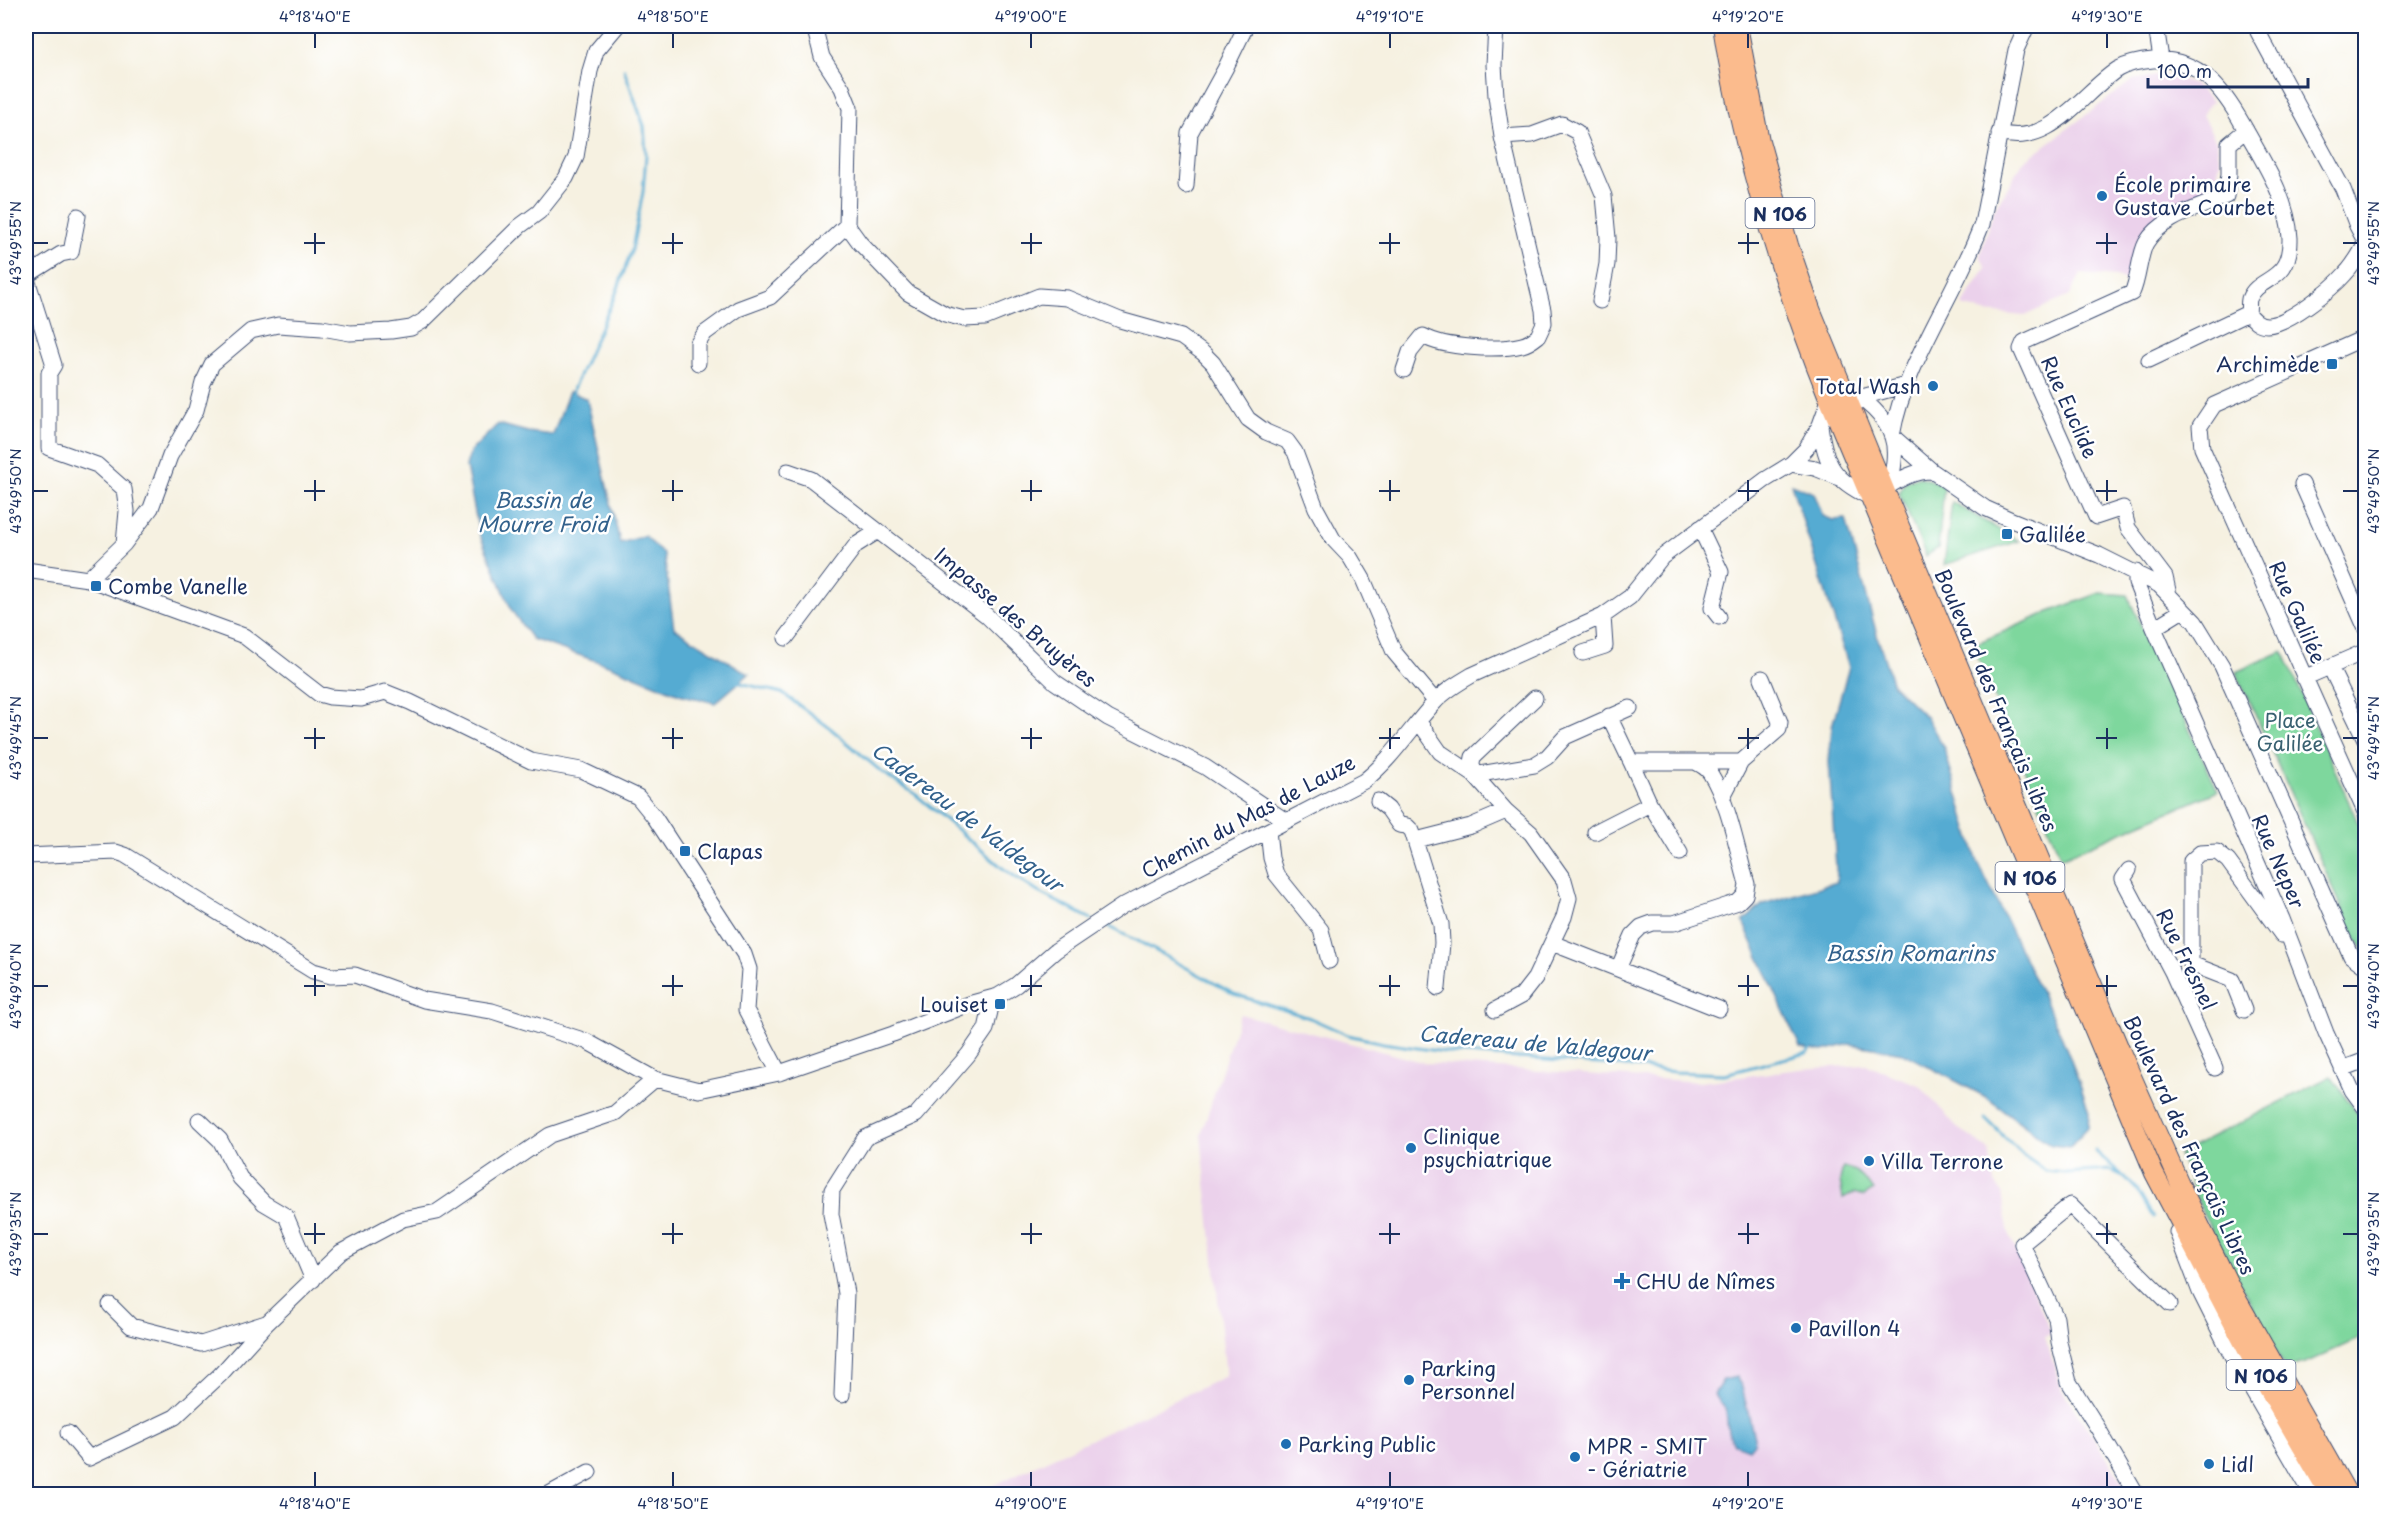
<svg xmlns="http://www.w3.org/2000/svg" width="2391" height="1520" font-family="'Playpen Sans',sans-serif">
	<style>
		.built { fill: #ebd1eb }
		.green { fill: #7ed79d; stroke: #4c837e; stroke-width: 1.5 }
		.water { fill: #55abd2; stroke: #386d98; stroke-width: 1.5 }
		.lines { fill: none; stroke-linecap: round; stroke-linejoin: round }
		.stream { stroke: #55abd2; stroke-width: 3 }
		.minor-casing { stroke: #3c4c72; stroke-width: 17 }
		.major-casing { stroke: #3c4c72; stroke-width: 20 }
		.minor { stroke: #fff; stroke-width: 15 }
		.major { stroke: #fbbb8d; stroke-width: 18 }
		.ticks { fill: none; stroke: #1b2f5e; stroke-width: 2 }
		.poi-dot { fill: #1f6fb2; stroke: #fff; stroke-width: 2 }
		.labels { text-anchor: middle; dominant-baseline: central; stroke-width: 5; stroke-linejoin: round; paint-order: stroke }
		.shield { fill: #fff; stroke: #5f6d8e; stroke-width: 1.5 }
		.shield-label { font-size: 18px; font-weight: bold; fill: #1b2f5e }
		.poi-label { font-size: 20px; fill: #1b2f5e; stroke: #fff; text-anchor: start }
		.street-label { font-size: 20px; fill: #1b2f5e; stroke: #fff }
		.park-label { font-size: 20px; fill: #396171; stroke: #fff }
		.water-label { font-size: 21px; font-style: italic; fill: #32618c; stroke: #fff }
		.neatline { fill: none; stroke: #1b2f5e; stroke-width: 2 }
		.ticks-label { font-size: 15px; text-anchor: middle; fill: #1b2f5e }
	</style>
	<rect width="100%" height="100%" fill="#fff"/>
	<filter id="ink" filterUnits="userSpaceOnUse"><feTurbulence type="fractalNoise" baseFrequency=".0167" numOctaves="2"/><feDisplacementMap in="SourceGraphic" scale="12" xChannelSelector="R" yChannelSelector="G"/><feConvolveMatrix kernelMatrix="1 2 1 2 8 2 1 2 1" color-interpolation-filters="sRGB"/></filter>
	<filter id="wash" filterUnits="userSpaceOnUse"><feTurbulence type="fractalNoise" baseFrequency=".008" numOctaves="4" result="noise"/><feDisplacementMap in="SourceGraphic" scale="24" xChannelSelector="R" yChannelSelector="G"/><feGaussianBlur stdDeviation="1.35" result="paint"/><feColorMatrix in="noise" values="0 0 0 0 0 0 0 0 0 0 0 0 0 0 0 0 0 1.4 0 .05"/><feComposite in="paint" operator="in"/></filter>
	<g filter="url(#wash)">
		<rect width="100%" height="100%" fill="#f6f1e1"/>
		<path class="built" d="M 2162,75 L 2195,85 L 2212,101 L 2202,115 L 2217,143 L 2220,162 L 2214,188 L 2157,220 L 2140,242 L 2131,283 L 2116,277 L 2081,274 L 2069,296 L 2024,316 L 1985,312 L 1962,306 L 1986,268 L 1980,255 L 1994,210 L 2023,162 L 2133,80 Z
			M 1240,1014 L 1425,1063 L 1701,1082 L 1800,1069 L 1866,1065 L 1919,1085 L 1959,1129 L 1988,1149 L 1995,1183 L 2002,1192 L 2007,1229 L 2051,1333 L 2045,1337 L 2062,1390 L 2123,1482 L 2129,1494 L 980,1494 L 979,1492 L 1226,1376 L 1201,1135 Z"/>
		<path class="green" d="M 1920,477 L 1940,483 L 1944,488 L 1938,548 L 1926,556 L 1899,493 L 1907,480 Z
			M 1952,502 L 2019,541 L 1944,565 Z
			M 2100,593 L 2127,595 L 2218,791 L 2061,858 L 1973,645 L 2049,612 Z
			M 2283,651 L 2365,839 L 2365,951 L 2356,939 L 2236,672 Z
			M 2331,1076 L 2362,1120 L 2365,1122 L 2365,1336 L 2305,1363 L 2285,1368 L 2203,1214 L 2179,1154 Z
			M 1843,1167 L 1856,1171 L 1874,1190 L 1864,1196 L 1854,1193 L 1843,1199 L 1840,1180 Z"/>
		<path class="water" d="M 569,391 L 587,399 L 620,543 L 645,536 L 664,555 L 674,628 L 749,674 L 715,703 L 679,694 L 611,666 L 532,639 L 512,611 L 479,533 L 466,466 L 470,452 L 498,424 L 528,432 L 553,435 Z
			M 1791,484 L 1814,493 L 1823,516 L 1833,520 L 1846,519 L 1878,639 L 1893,685 L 1927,718 L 1944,748 L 1977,860 L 2062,1037 L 2080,1084 L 2089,1112 L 2088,1127 L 2070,1147 L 2051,1145 L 1984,1096 L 1903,1053 L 1850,1044 L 1823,1051 L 1800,1047 L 1743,922 L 1763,904 L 1837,882 L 1829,762 L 1832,726 L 1849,667 Z
			M 1736,1377 L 1742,1387 L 1755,1442 L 1749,1449 L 1734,1444 L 1728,1432 L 1726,1410 L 1714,1394 L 1723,1380 Z"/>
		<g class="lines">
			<path class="stream" d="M 572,396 L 574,387 L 617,291 L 632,249 L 643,192 L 646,155 L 644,126 L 624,69
				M 736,682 L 782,693 L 830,728 L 883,773 L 915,794 L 1005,870 L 1038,892 L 1091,919
				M 1102,924 L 1138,941 L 1234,994 L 1310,1018 L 1348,1035 L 1383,1043 L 1452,1053 L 1626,1066 L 1675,1072 L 1724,1074 L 1807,1053 L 1812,1046
				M 1985,1118 L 2024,1156 L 2046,1171 L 2066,1173 L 2110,1170 L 2125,1177 L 2137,1190 L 2153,1217
				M 2095,1151 L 2121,1174"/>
		</g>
	</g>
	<g filter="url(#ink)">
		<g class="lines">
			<defs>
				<path id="minor" d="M 2156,26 L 2161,59
					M 1999,133 C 2051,148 2081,93 2118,69 C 2129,63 2141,61 2153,60 C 2199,57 2223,89 2243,125 C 2262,160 2288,198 2290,238 C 2291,284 2258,275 2249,299 C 2248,303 2249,309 2248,313 C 2253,319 2258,325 2267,325 C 2287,325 2332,289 2345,274 C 2354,265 2360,254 2366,243 L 2357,226 L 2343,189 L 2258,32 L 2259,26
					M 1502,137 L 1532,135 L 1562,124 L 1577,132 L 1604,196 L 1608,238 L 1607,264 L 1600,301
					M 1186,186 L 1190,133 L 1225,69 L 1246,26
					M 78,216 L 71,252 L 61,254 L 26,276 L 54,365 L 49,373 L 49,448 L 97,465 L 124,489 L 127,511 L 124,544
					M 847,225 L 860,243 L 908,293 L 945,314 L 964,319 L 985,318 L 1039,296 L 1067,298 L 1120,320 L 1181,337 L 1203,353 L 1213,363 L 1248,419 L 1266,432 L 1287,441 L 1295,452 L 1316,508 L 1333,539 L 1350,557 L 1363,579 L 1394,652 L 1435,701
					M 2366,337 L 2214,405 L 2200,426 L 2202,448 L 2366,814
					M 2149,360 L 2248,313
					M 698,363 L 698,343 L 705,333 L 738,309 L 770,297 L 847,225 L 850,108 L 842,88 L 822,57 L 814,26
					M 1404,370 L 1410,352 L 1423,336 C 1444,348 1498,351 1522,345 C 1528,344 1533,340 1538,336 L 1544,323 L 1543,310 L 1502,137 L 1496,96 L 1494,65 L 1496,26
					M 1862,397 L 1906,385
					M 1820,425 C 1825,464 1833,480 1870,497 C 1892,486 1906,471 1932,471
					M 1892,436 L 1932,471 L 1985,508 L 2014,521 L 2099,555 L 2159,585 L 2195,622 L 2222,666 L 2351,956 L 2366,967
					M 1892,436 C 1904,364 1956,294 1982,224 L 2016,50 L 2027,26
					M 1791,464 L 1815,468 L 1837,477
					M 788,471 L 811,479 L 986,615 L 1055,682 L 1108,718 L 1205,767 L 1286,821
					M 2302,484 L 2366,629
					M 1700,528 L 1721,572 L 1712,608 L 1719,617
					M 26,570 L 88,579 L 244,636 L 319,694 L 330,697 L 361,699 L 385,692 L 410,702 L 531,761 L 581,770 L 638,797 L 655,818 L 744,954 L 749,969 L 746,1010 L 779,1073
					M 2136,572 L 2136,583 L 2154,628 L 2282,919 L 2326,1033 L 2352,1090 L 2366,1109
					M 88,579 L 124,544 L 151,508 L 170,456 L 196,410 L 203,383 L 212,364 L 251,331 L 278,325 L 322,328 L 350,333 L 391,331 L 411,328 L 423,321 L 520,226 L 539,212 L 566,178 L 576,157 L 590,71 L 596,51 L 617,26
					M 2169,595 L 2165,577 L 2128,528 L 2123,508 L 2096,517 L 2021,349 L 2024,342 L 2132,293 C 2139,278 2139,256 2146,243 C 2161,217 2200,208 2226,196 L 2229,174 L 2229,144 L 2246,130
					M 2154,628 L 2183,610
					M 786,638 L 856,545 L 878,531
					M 1583,653 L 1605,646 L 1603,616
					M 2330,667 L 2366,741
					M 2304,678 L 2366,651
					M 1535,698 L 1473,757 L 1472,763 L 1474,775 L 1534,765 L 1547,757 L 1565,737 L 1630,708
					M 1609,716 L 1631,762 L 1741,762
					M 1419,722 L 1440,752 L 1474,775 L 1506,811 L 1531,833 L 1564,880 L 1569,898 L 1564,917 L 1535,978 L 1521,996 L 1495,1010
					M 1631,762 L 1650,804 L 1680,853
					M 1722,798 L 1741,762 L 1779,729 L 1780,722 L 1762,678
					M 1378,801 L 1388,809 L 1399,825 L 1407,826 L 1412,831 L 1441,924 L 1442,943 L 1438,988
					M 1268,831 L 1271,858 L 1276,874 L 1321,930 L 1329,961
					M 1595,832 L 1650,804
					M 1416,840 L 1471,826 L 1506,811
					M 26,856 L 116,852 L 125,855 L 313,971 L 331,976 L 355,975 L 424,1000 L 492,1011 L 586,1041 L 655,1079 L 699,1090 L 779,1073 L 893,1034 L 972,1003 L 998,996 L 1016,985 L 1055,951 L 1122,906 L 1364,781 C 1392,759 1410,729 1434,703 C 1444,691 1459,683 1472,675 L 1603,616 L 1630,597 L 1662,557 L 1765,480 L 1791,464 L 1806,449 L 1820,425 L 1829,400 C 1835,398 1841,394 1847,394 C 1864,395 1887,420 1892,437 C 1897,451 1893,469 1891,483
					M 2129,870 L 2123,879 L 2172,972 L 2215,1068
					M 1552,943 L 1618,969 L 1633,935 L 1641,927 L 1652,923 L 1674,923 L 1738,902 L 1745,895 L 1747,884 C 1737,850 1729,803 1710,773 C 1706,767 1701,765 1695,762
					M 1618,969 L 1719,1009
					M 2244,1010 L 2232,980 L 2191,964 L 2191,861 L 2200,853 L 2217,852 L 2228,861 L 2282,935
					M 2342,1069 L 2366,1060
					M 199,1120 L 220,1140 L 240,1178 L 264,1203 L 286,1216 L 313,1280
					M 2177,1232 L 2200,1292 L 2231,1354 L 2312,1494
					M 110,1305 L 131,1326 L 201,1344 L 266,1323
					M 842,1395 L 846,1293 L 831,1214 L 832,1190 L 865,1138 L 916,1115 L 968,1055 L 986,1029 L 993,998
					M 68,1433 L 89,1458 L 175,1417 L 220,1375 L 267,1323 L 341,1252 L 403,1219 L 437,1212 L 550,1135 L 615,1113 L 655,1079
					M 549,1494 L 589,1472
					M 2136,1494 L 2099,1430 L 2069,1382 L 2059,1342 L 2056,1318 L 2022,1244 L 2070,1205 L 2170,1304"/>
				<path id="major" d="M 1722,26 C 1742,155 1780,278 1829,400 L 2154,1173 L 2259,1373 L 2329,1494
					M 1738,26 L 1760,141 L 1789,245 L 1811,309 L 1892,507 L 2122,1054 L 2181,1186 L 2232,1290 L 2348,1494"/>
			</defs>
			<use href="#minor" class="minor-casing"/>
			<use href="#major" class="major-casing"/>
			<use href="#minor" class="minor"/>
			<use href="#major" class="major"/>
		</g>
	</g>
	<path class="ticks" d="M 315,33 L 315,48M 673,33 L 673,48M 1031,33 L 1031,48M 1390,33 L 1390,48M 1748,33 L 1748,48M 2107,33 L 2107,48M 315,233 L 315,254M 673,233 L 673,254M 1031,233 L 1031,254M 1390,233 L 1390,254M 1748,233 L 1748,254M 2107,233 L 2107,254M 33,243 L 48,243M 304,243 L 325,243M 662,243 L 683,243M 1021,243 L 1042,243M 1379,243 L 1400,243M 1738,243 L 1759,243M 2096,243 L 2117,243M 2343,243 L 2358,243M 315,480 L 315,501M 673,480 L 673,501M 1031,480 L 1031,501M 1390,480 L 1390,501M 1748,480 L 1748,501M 2107,480 L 2107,501M 33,491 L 48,491M 304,491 L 325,491M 662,491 L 683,491M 1021,491 L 1042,491M 1379,491 L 1400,491M 1738,491 L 1759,491M 2096,491 L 2117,491M 2343,491 L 2358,491M 315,728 L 315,749M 673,728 L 673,749M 1031,728 L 1031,749M 1390,728 L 1390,749M 1748,728 L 1748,749M 2107,728 L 2107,749M 33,738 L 48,738M 304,738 L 325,738M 662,738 L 683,738M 1021,738 L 1042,738M 1379,738 L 1400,738M 1738,738 L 1759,738M 2096,738 L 2117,738M 2343,738 L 2358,738M 315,975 L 315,996M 673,975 L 673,996M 1031,975 L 1031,996M 1390,975 L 1390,996M 1748,975 L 1748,996M 2107,975 L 2107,996M 33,986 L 48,986M 304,986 L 325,986M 662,986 L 683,986M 1021,986 L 1042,986M 1379,986 L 1400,986M 1738,986 L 1759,986M 2096,986 L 2117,986M 2343,986 L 2358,986M 315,1223 L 315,1244M 673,1223 L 673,1244M 1031,1223 L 1031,1244M 1390,1223 L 1390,1244M 1748,1223 L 1748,1244M 2107,1223 L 2107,1244M 33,1234 L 48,1234M 304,1234 L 325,1234M 662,1234 L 683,1234M 1021,1234 L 1042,1234M 1379,1234 L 1400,1234M 1738,1234 L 1759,1234M 2096,1234 L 2117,1234M 2343,1234 L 2358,1234M 315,1472 L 315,1487M 673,1472 L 673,1487M 1031,1472 L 1031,1487M 1390,1472 L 1390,1487M 1748,1472 L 1748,1487M 2107,1472 L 2107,1487"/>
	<g class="poi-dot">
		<circle cx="2102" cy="196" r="6"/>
		<rect x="2326" y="358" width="12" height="12" rx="3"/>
		<circle cx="1933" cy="386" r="6"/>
		<rect x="2001" y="528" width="12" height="12" rx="3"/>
		<rect x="90" y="580" width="12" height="12" rx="3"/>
		<rect x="679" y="845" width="12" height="12" rx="3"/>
		<rect x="994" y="998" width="12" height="12" rx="3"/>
		<circle cx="1411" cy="1148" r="6"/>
		<circle cx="1869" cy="1161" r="6"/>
		<path d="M1619 1272h6v6h6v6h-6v6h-6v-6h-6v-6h6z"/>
		<circle cx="1796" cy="1328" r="6"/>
		<circle cx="1409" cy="1380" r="6"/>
		<circle cx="1286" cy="1444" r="6"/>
		<circle cx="1575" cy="1457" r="6"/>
		<circle cx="2209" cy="1464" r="6"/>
	</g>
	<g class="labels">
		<g class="shield">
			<rect x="1745.5" y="198" width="69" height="30" rx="4.5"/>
			<rect x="1995.5" y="862" width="69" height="30" rx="4.5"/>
			<rect x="2226.5" y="1360" width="69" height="30" rx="4.5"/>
		</g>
		<g class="shield-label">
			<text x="1780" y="213">N 106</text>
			<text x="2030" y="877">N 106</text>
			<text x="2261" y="1375">N 106</text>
		</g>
		<g class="poi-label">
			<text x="2114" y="184">École primaire<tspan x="2114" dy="23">Gustave Courbet</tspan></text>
			<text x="2320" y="364" text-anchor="end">Archimède</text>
			<text x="1921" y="386" text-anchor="end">Total Wash</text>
			<text x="2019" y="534">Galilée</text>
			<text x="108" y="586">Combe Vanelle</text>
			<text x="697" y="851">Clapas</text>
			<text x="988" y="1004" text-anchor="end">Louiset</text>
			<text x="1423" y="1136">Clinique<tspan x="1423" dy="23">psychiatrique</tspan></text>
			<text x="1881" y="1161">Villa Terrone</text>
			<text x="1636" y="1281">CHU de Nîmes</text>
			<text x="1808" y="1328">Pavillon 4</text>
			<text x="1421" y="1368">Parking<tspan x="1421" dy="23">Personnel</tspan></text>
			<text x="1298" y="1444">Parking Public</text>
			<text x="1587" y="1446">MPR - SMIT<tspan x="1587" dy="23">- Gériatrie</tspan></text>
			<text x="2221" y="1464">Lidl</text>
		</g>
		<g class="street-label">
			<text transform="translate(2070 407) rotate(66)">Rue Euclide</text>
			<text transform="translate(2298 612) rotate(66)">Rue Galilée</text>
			<text transform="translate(1016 617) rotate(40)">Impasse des Bruyères</text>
			<text transform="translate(1997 700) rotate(67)">Boulevard des Français Libres</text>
			<text transform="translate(1248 816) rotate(-28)">Chemin du Mas de Lauze</text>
			<text transform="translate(2279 861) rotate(66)">Rue Neper</text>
			<text transform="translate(2187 959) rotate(64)">Rue Fresnel</text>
			<text transform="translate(2190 1145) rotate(65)">Boulevard des Français Libres</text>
		</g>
		<g class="park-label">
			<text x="2290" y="720">Place<tspan x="2290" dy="23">Galilée</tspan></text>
		</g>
		<g class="water-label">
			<text x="543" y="499">Bassin de<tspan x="543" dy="24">Mourre Froid</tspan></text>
			<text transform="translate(968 816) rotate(37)">Cadereau de Valdegour</text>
			<text x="1910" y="952">Bassin Romarins</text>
			<text transform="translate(1535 1042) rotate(5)">Cadereau de Valdegour</text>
		</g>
	</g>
	<rect width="2391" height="1520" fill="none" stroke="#fff" stroke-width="66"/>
	<path d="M2148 78v9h160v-9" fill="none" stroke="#1b2f5e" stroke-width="3"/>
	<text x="2157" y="78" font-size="18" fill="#1b2f5e" stroke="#ffffff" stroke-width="4.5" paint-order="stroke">100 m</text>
	<rect x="33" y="33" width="2325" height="1454" class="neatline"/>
	<g class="ticks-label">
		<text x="315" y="22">4°18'40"E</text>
		<text x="673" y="22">4°18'50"E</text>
		<text x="1031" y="22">4°19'00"E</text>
		<text x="1390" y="22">4°19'10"E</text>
		<text x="1748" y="22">4°19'20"E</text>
		<text x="2107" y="22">4°19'30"E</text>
		<text transform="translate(16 243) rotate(-90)" y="5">43°49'55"N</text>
		<text transform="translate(2374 243) rotate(-90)" y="5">43°49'55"N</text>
		<text transform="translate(16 491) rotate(-90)" y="5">43°49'50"N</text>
		<text transform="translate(2374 491) rotate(-90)" y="5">43°49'50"N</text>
		<text transform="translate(16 738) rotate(-90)" y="5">43°49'45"N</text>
		<text transform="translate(2374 738) rotate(-90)" y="5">43°49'45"N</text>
		<text transform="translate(16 986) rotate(-90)" y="5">43°49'40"N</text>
		<text transform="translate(2374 986) rotate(-90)" y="5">43°49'40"N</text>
		<text transform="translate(16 1234) rotate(-90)" y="5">43°49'35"N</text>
		<text transform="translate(2374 1234) rotate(-90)" y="5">43°49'35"N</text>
		<text x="315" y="1509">4°18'40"E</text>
		<text x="673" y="1509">4°18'50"E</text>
		<text x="1031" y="1509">4°19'00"E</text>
		<text x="1390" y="1509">4°19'10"E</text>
		<text x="1748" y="1509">4°19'20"E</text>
		<text x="2107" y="1509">4°19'30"E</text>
	</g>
</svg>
